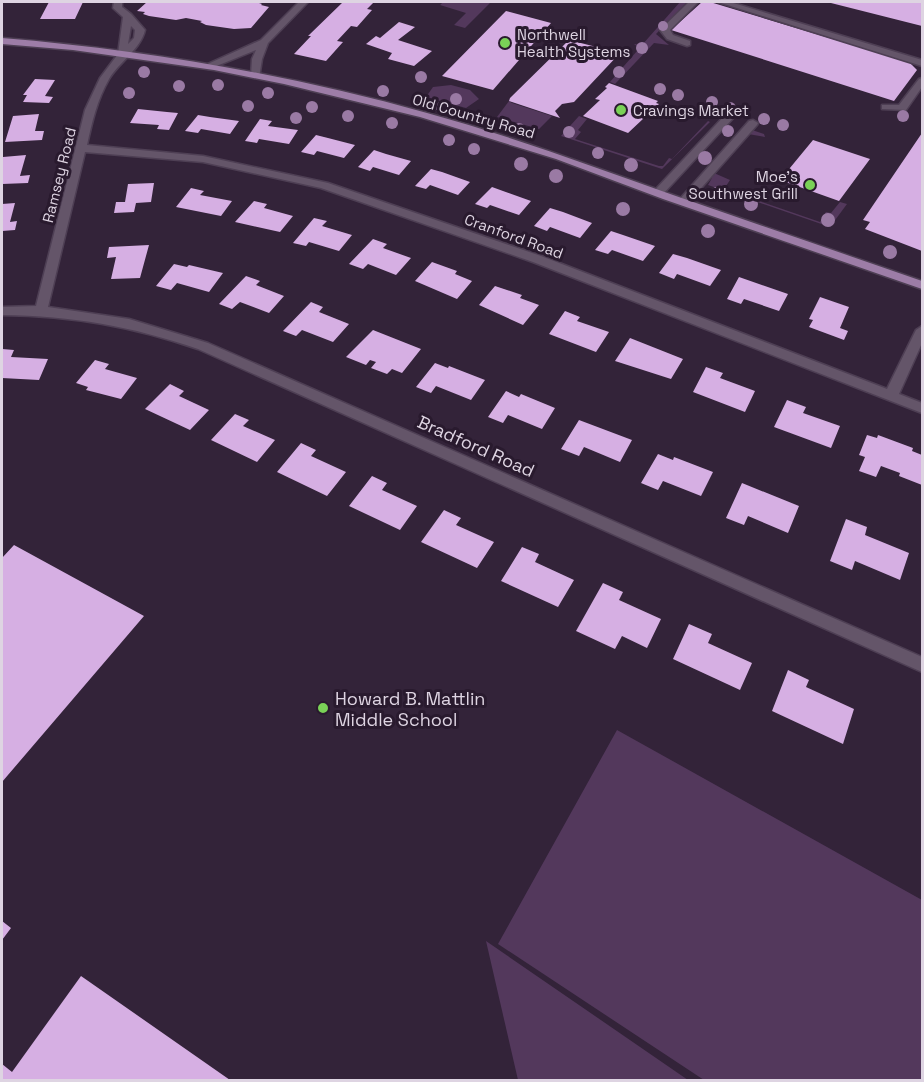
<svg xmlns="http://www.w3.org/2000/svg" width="924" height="1082" font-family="'Space Grotesk',sans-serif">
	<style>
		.green { fill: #53385c }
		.building { fill: #d6afe3 }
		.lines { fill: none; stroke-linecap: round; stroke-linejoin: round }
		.service-casing { stroke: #4e3f54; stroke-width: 3 }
		.minor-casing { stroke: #4e3f54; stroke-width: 3 }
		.primary-casing { stroke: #4e3f54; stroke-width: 3 }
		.service { fill: #645569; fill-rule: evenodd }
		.minor { fill: #645569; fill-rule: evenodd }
		.primary { fill: #9d7da7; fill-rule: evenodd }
		.tree { fill: #9a7aa4 }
		.poi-dot { fill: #7ad157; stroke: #291a2e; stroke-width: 2 }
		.labels { text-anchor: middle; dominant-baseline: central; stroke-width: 6; stroke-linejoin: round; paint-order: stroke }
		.far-poi-label { font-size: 15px; fill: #ded4e2; stroke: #291a2e; text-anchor: start }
		.far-street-label { font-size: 15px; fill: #ded4e2; stroke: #291a2e }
		.street-label { font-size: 18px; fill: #ded4e2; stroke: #291a2e }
		.poi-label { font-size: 18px; fill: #ded4e2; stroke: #291a2e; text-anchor: start }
	</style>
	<rect width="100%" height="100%" fill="#332339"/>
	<path class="green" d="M 443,2 L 491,2 L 465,28 L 454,25 L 466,13 L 440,5 Z
		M 680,2 L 687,2 L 656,34 L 669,45 L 654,43 L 615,84 L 610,82 L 637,51 L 638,47 L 634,44 L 642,45 Z
		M 451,85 L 470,90 L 479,99 L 466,108 L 426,97 L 433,87 Z
		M 509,101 L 512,103 L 552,116 L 539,129 L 497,117 Z
		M 579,116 L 587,119 L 578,130 L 581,132 L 575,139 L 659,166 L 663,166 L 669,158 L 672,159 L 708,121 L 710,122 L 662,169 L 561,136 Z
		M 752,130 L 764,134 L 765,137 L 748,134 L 714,173 L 730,180 L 724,189 L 820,222 L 826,212 L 831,213 L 840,202 L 847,204 L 830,227 L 708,185 L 712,178 L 709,176 L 748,131 Z
		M 617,730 L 922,900 L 922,1080 L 704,1080 L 498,944 Z
		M 486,941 L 688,1080 L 518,1080 Z"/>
	<path class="building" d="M 49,2 L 83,2 L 75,19 L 40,19 Z
		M 147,2 L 256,2 L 262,4 L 261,5 L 269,7 L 251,28 L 234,29 L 206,25 L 200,22 L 202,21 L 186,18 L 176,20 L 149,16 L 143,14 L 145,12 L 137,11 Z
		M 343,2 L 374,2 L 367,9 L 372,10 L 357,27 L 351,26 L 337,41 L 343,42 L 326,61 L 294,54 L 311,36 L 308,36 Z
		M 702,2 L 710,2 L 909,62 L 917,70 L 894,101 L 671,30 Z
		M 827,2 L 922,2 L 922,26 Z
		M 506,11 L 551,23 L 493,90 L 442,76 Z
		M 399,22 L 415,27 L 398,40 L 432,51 L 414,66 L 388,59 L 392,53 L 366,44 L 376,36 L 380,38 Z
		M 569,40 L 620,53 L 574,102 L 562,104 L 555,111 L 560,118 L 509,101 L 510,98 Z
		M 35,79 L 55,80 L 45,96 L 53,97 L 49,103 L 23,102 L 27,95 L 23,95 Z
		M 609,83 L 658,101 L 656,103 L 659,104 L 628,133 L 583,116 L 600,100 L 595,99 L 607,88 L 605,87 Z
		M 138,109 L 167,112 L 178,113 L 169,130 L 157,129 L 159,125 L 130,123 Z
		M 39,114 L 35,131 L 44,131 L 42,140 L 5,142 L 13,116 Z
		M 198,115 L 210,117 L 239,121 L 230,134 L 201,129 L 198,133 L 185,131 Z
		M 260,119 L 272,121 L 268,126 L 298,130 L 289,144 L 259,139 L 257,143 L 245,141 Z
		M 922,133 L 922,251 L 865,229 L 870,222 L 863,220 Z
		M 316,135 L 328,138 L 355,145 L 344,158 L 317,151 L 314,155 L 301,152 Z
		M 813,140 L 870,159 L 839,201 L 780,180 Z
		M 374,150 L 386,154 L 411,161 L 399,175 L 373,167 L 370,171 L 358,167 Z
		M 26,155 L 20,176 L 30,175 L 28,183 L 2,184 L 3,157 Z
		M 431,169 L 442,172 L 470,182 L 458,195 L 430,185 L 426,189 L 415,186 Z
		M 154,183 L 151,202 L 136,203 L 134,212 L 114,213 L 116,202 L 125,202 L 128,184 Z
		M 492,187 L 503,191 L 531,201 L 519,215 L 490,205 L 487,208 L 475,204 Z
		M 191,188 L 204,191 L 200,195 L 232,201 L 221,216 L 176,207 Z
		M 254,201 L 267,204 L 264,208 L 293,216 L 280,232 L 235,222 Z
		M 15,203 L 10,222 L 17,221 L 15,230 L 2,231 L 2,204 Z
		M 550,208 L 563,212 L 592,223 L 580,238 L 550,227 L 547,231 L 534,226 Z
		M 314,218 L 327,221 L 322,226 L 352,235 L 339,251 L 309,242 L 306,246 L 293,243 Z
		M 611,231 L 623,235 L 655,246 L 643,261 L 612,250 L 608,254 L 595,250 Z
		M 373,239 L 387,244 L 383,248 L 411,258 L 396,275 L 368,264 L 363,269 L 349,264 Z
		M 149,245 L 140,278 L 111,279 L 116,257 L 107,258 L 109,247 Z
		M 673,254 L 687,258 L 721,270 L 710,286 L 677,274 L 674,279 L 659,273 Z
		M 432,262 L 457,271 L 455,274 L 472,281 L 457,299 L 415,281 Z
		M 174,264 L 187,267 L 189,265 L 223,273 L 209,292 L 177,283 L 171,290 L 156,286 Z
		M 246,276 L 260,281 L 256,285 L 284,296 L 269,313 L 240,302 L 232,309 L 219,304 Z
		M 739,277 L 788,294 L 779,311 L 744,299 L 741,304 L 727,299 Z
		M 495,286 L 522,295 L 520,298 L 539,305 L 523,325 L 479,305 Z
		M 820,297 L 849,307 L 840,328 L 848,331 L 844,340 L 809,327 L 813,320 L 809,319 Z
		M 311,302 L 323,307 L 319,312 L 349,324 L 333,342 L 302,330 L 296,336 L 283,331 Z
		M 565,311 L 580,317 L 577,321 L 609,332 L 596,352 L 549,334 Z
		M 373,330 L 421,349 L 402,373 L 392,369 L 387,374 L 371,368 L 376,362 L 370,360 L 366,365 L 346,357 Z
		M 630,338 L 683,359 L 671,379 L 615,361 Z
		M 2,349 L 14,350 L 11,357 L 48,359 L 39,380 L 2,378 Z
		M 95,360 L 109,364 L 105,369 L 137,378 L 121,399 L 86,390 L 88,387 L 76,383 Z
		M 435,363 L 448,368 L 449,366 L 485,380 L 471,400 L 436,386 L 431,393 L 416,387 Z
		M 706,367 L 723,373 L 720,378 L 755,391 L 745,412 L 693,392 Z
		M 170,384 L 184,391 L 179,396 L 209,410 L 190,430 L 145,409 Z
		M 506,391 L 519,397 L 521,394 L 555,408 L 542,429 L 508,415 L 503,423 L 488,417 Z
		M 787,400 L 806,407 L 803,413 L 840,426 L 831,448 L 774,427 Z
		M 235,414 L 249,420 L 243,426 L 275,440 L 257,462 L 211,440 Z
		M 579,420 L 632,440 L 620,462 L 584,447 L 579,456 L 561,449 Z
		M 867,435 L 877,438 L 878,435 L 913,448 L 912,451 L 922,455 L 922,485 L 899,476 L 900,473 L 881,466 L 876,477 L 859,471 L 865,457 L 859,455 Z
		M 301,443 L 316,450 L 311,456 L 346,472 L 327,496 L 277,472 Z
		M 658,454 L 673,460 L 674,457 L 713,472 L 701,496 L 663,481 L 658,490 L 641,483 Z
		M 372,476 L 387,483 L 382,490 L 417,506 L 400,530 L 349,506 Z
		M 742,483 L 799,506 L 788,533 L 748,516 L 744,525 L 726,518 Z
		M 444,510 L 461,518 L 456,525 L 494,542 L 477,568 L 421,542 Z
		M 846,519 L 867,527 L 865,535 L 909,553 L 900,580 L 855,561 L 852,570 L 830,561 Z
		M 14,545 L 144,616 L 2,782 L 2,558 Z
		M 522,547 L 539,554 L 535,562 L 574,580 L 558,607 L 501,581 Z
		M 603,583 L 623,592 L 619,600 L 661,619 L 647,648 L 622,636 L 615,649 L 576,631 Z
		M 689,624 L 712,634 L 708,643 L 752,663 L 740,690 L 673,659 Z
		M 788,670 L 809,680 L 806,687 L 854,709 L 843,744 L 772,711 Z
		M 2,921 L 11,928 L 2,940 Z
		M 81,976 L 230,1080 L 2,1080 L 2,1064 L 12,1072 Z"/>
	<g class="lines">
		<defs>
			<path id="service" d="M 689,2 L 698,2 L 670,30 L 673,35 L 690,41 L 690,45 L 687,46 L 667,39 L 660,30 Z
				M 718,2 L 730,2 L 922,60 L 922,66 Z
				M 922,78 L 922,87 L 906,110 L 882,109 L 882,105 L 899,105 L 919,79 Z
				M 727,113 L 736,115 L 662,195 L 654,195 L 654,191 Z
				M 753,120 L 758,123 L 757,125 L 687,204 L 679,204 L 679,200 L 749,121 Z"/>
			<path id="minor" d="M 114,2 L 122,2 L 122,7 L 131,14 L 145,30 C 141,49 119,62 109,79 C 97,100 92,122 87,145 L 203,156 L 328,183 L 541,256 L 887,389 L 916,330 L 922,326 L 922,343 L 899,394 L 922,403 L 922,413 L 533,262 L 321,188 L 203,162 L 85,152 L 48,307 L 129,319 L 208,343 L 922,657 L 922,672 L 198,349 C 131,326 73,316 2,315 L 2,307 L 36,306 L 85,110 L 100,78 L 118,54 L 123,17 L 113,8 ZM 131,26 L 135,30 L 134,38 L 128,44 Z
				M 299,2 L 308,2 L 268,43 L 262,59 L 259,78 L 251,76 L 252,59 L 256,50 L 209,69 L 201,67 L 261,40 Z"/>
			<path id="primary" d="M 2,38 C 146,50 287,74 427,113 C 511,136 591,166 673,195 C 756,224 839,252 922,281 L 922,289 L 663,199 L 556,159 L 420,117 L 284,84 L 214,70 L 73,50 L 2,44 Z"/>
		</defs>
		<use href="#service" class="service-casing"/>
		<use href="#minor" class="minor-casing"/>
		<use href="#primary" class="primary-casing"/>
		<use href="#service" class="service"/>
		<use href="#minor" class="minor"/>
		<use href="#primary" class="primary"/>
	</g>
	<g class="tree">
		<circle cx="663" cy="26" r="5"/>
		<circle cx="642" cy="48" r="6"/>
		<circle cx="144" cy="72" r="6"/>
		<circle cx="619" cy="72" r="6"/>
		<circle cx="421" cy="77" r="6"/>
		<circle cx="218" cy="85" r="6"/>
		<circle cx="179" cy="86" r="6"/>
		<circle cx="660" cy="89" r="6"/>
		<circle cx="383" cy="91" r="6"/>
		<circle cx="129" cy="93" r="6"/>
		<circle cx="268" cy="93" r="6"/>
		<circle cx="678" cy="95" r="6"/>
		<circle cx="456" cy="99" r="6"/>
		<circle cx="712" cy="102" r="6"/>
		<circle cx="433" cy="105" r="6"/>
		<circle cx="248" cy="106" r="6"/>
		<circle cx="312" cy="107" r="6"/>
		<circle cx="730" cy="108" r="6"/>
		<circle cx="348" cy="116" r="6"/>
		<circle cx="903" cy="116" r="6"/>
		<circle cx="296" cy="118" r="6"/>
		<circle cx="764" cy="119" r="6"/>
		<circle cx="392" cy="123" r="6"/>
		<circle cx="783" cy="125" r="6"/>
		<circle cx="519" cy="129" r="6"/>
		<circle cx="728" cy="131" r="6"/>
		<circle cx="569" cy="132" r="6"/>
		<circle cx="449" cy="140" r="6"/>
		<circle cx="474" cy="149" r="6"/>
		<circle cx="598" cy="153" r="6"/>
		<circle cx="705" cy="158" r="7"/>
		<circle cx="521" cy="164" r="7"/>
		<circle cx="631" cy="165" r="7"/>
		<circle cx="556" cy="176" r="7"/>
		<circle cx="717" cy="194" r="7"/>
		<circle cx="751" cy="204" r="7"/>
		<circle cx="623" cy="209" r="7"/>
		<circle cx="828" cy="220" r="7"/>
		<circle cx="708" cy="231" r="7"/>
		<circle cx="890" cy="252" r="7"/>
	</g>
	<g class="poi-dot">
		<circle cx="505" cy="43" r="6"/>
		<circle cx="621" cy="110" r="6"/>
		<circle cx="810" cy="185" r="6"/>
		<circle cx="323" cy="708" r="6"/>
	</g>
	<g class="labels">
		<g class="far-poi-label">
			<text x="517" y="34">Northwell<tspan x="517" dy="17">Health Systems</tspan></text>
			<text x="633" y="110">Cravings Market</text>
			<text x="798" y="176" text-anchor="end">Moe's<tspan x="798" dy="17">Southwest Grill</tspan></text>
		</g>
		<g class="far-street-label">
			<text transform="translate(474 116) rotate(16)">Old Country Road</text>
			<text transform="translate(59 175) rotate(-76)">Ramsey Road</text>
			<text transform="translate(514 236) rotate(20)">Cranford Road</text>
		</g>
		<g class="street-label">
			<text transform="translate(476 446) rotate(24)">Bradford Road</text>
		</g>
		<g class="poi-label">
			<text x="335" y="698">Howard B. Mattlin<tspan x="335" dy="21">Middle School</tspan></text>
		</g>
	</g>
	<rect width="924" height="1082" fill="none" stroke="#ded4e2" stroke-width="6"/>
</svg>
